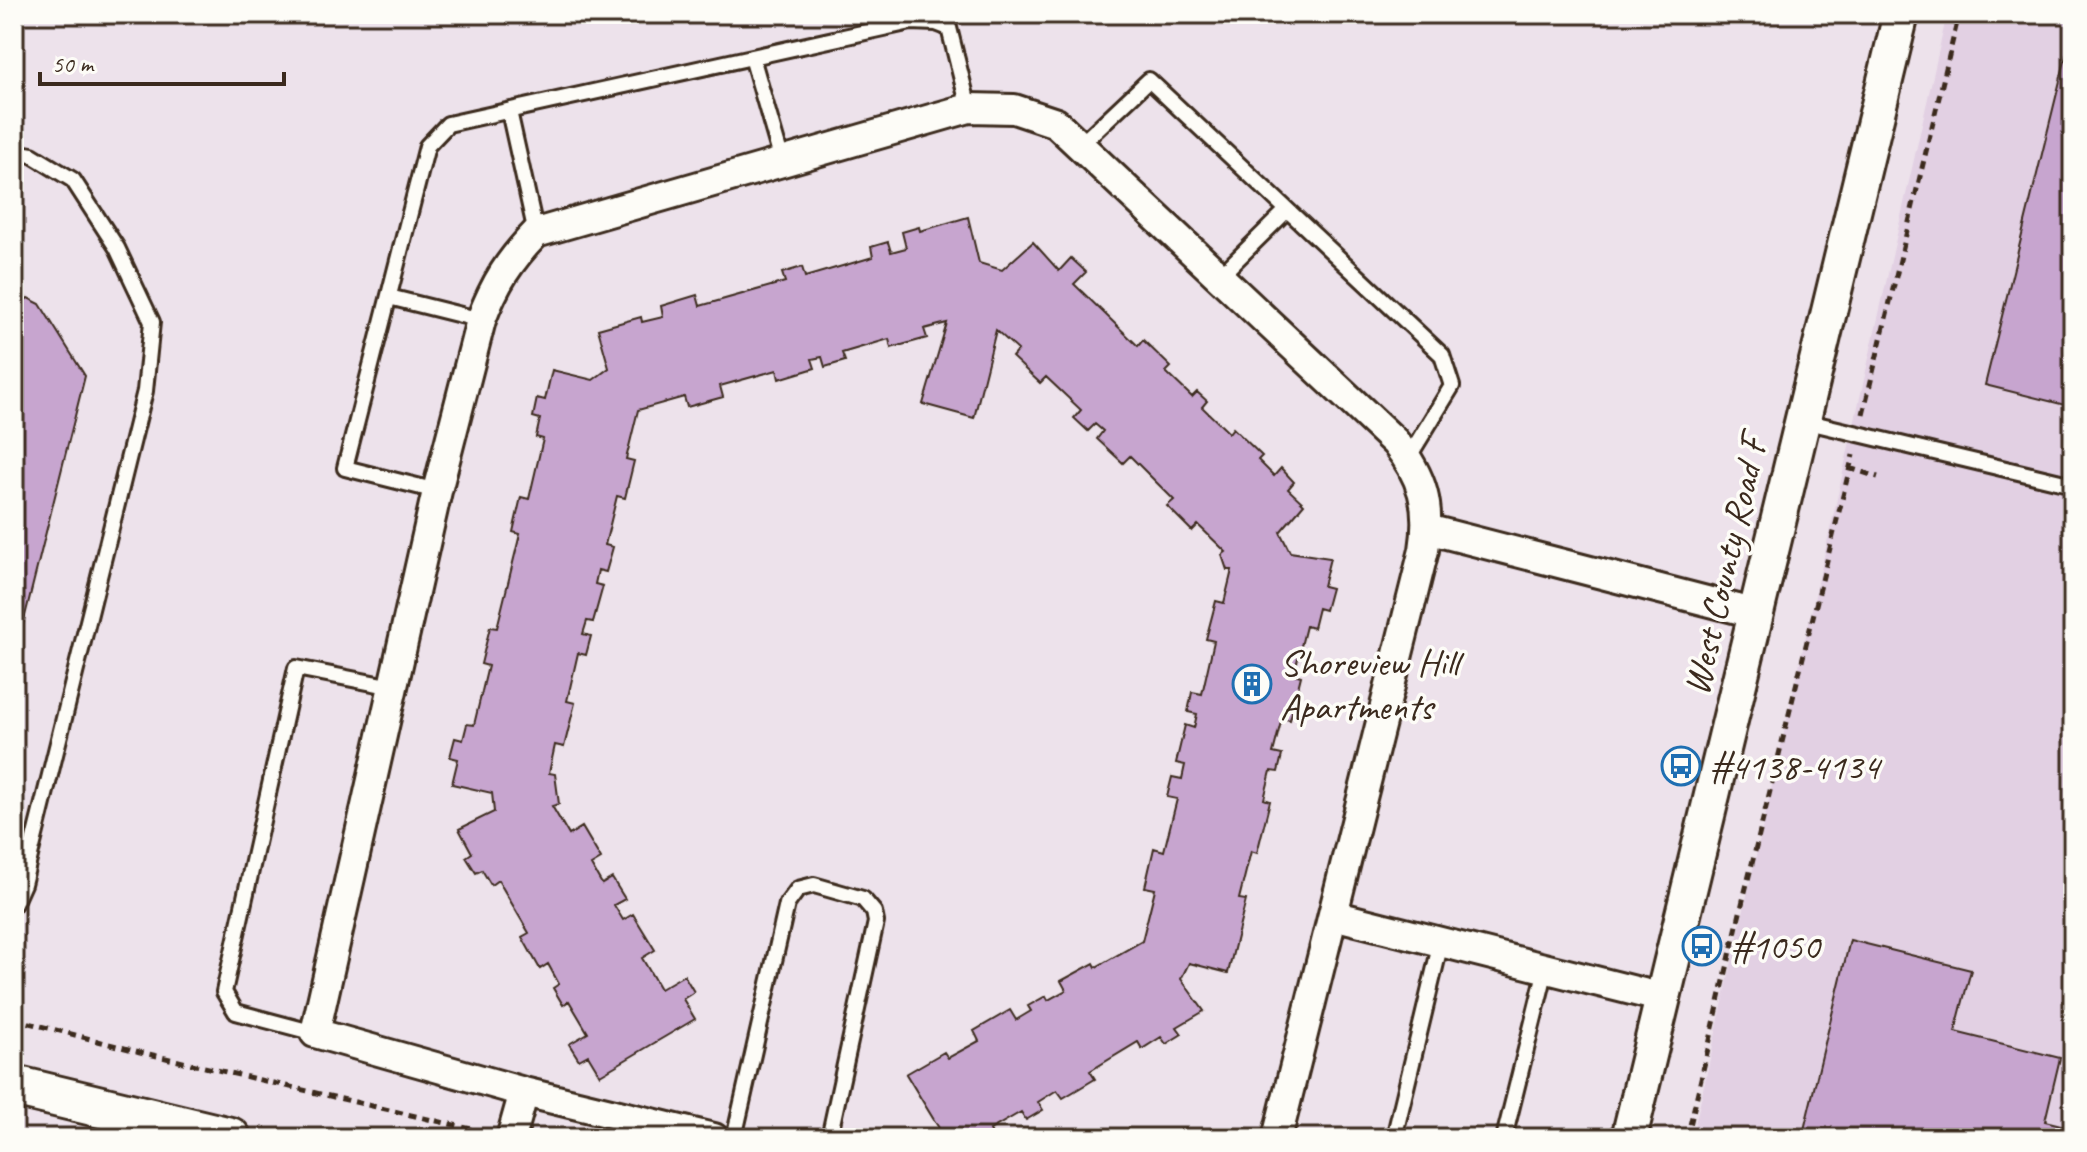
<svg xmlns="http://www.w3.org/2000/svg" width="2087" height="1152" font-family="Caveat,sans-serif">
	<style>
		.built { fill: #e2d0e3 }
		.building { fill: #c7a5cf; stroke: #3b2a1e; stroke-width: 2 }
		.lines { fill: none; stroke-linecap: round; stroke-linejoin: round }
		.service-casing { stroke: #3b2a1e; stroke-width: 20 }
		.minor-casing { stroke: #3b2a1e; stroke-width: 34 }
		.tertiary-casing { stroke: #3b2a1e; stroke-width: 40 }
		.secondary-casing { stroke: #3b2a1e; stroke-width: 46 }
		.path { stroke: #3b2a1e; stroke-width: 5; stroke-dasharray: 8 6; stroke-linecap: butt }
		.service { stroke: #fdfcf7; stroke-width: 14 }
		.minor { stroke: #fdfcf7; stroke-width: 28 }
		.tertiary { stroke: #fdfcf7; stroke-width: 34 }
		.secondary { stroke: #fdfcf7; stroke-width: 40 }
		.labels { text-anchor: middle; dominant-baseline: central; stroke-width: 7; stroke-linejoin: round; paint-order: stroke }
		.street-label { font-size: 38px; fill: #3b2a1e; stroke: #fdfcf7 }
		.poi-label { font-size: 38px; fill: #3b2a1e; stroke: #fdfcf7; text-anchor: start }
	</style>
	<rect width="100%" height="100%" fill="#ede2eb"/>
	<filter id="ink" filterUnits="userSpaceOnUse"><feTurbulence type="fractalNoise" baseFrequency=".0125" numOctaves="2"/><feDisplacementMap in="SourceGraphic" scale="16" xChannelSelector="R" yChannelSelector="G"/><feConvolveMatrix kernelMatrix="1 2 1 2 8 2 1 2 1" color-interpolation-filters="sRGB"/></filter>
	<g filter="url(#ink)">
		<path class="built" d="M 1947,14 L 2073,14 L 2073,1138 L 1692,1138 Z"/>
		<path class="building" d="M 2073,28 L 2073,407 L 1985,385 Z
			M 968,217 L 979,263 L 1002,270 L 1033,242 L 1059,271 L 1071,258 L 1086,272 L 1074,284 L 1138,346 L 1143,340 L 1171,367 L 1166,372 L 1192,397 L 1197,392 L 1207,401 L 1202,407 L 1229,433 L 1233,428 L 1262,456 L 1258,460 L 1274,476 L 1281,468 L 1294,482 L 1288,489 L 1304,504 L 1280,532 L 1290,552 L 1330,558 L 1323,586 L 1331,588 L 1325,610 L 1318,608 L 1313,628 L 1306,626 L 1294,674 L 1301,676 L 1290,720 L 1282,718 L 1273,753 L 1282,755 L 1278,772 L 1271,771 L 1264,799 L 1270,801 L 1257,853 L 1251,851 L 1239,899 L 1246,900 L 1228,973 L 1189,963 L 1181,979 L 1204,1011 L 1177,1027 L 1182,1034 L 1166,1044 L 1161,1037 L 1142,1049 L 1138,1042 L 1090,1071 L 1095,1079 L 1063,1098 L 1057,1090 L 1038,1102 L 1043,1110 L 1026,1120 L 1021,1112 L 990,1130 L 994,1138 L 945,1138 L 906,1074 L 944,1052 L 948,1058 L 979,1041 L 974,1031 L 1010,1010 L 1016,1020 L 1031,1011 L 1028,1006 L 1046,996 L 1048,1000 L 1066,990 L 1061,981 L 1094,963 L 1096,967 L 1142,941 L 1155,889 L 1145,887 L 1154,848 L 1164,851 L 1177,799 L 1167,797 L 1172,777 L 1182,779 L 1185,765 L 1176,763 L 1185,725 L 1194,728 L 1197,714 L 1188,712 L 1192,692 L 1202,694 L 1214,641 L 1206,639 L 1216,601 L 1224,603 L 1232,570 L 1227,570 L 1222,555 L 1226,552 L 1198,525 L 1192,531 L 1167,506 L 1174,500 L 1130,456 L 1123,463 L 1097,439 L 1103,431 L 1095,424 L 1088,431 L 1074,418 L 1081,410 L 1046,377 L 1040,383 L 1012,357 L 1018,350 L 996,330 L 974,418 L 923,404 L 947,323 L 924,329 L 927,338 L 891,348 L 889,339 L 842,353 L 845,361 L 825,367 L 822,357 L 812,359 L 815,368 L 779,379 L 777,370 L 720,386 L 723,397 L 687,407 L 684,397 L 638,410 L 626,459 L 634,461 L 625,498 L 617,496 L 605,545 L 613,547 L 606,572 L 598,570 L 595,584 L 603,586 L 593,622 L 587,621 L 583,634 L 591,636 L 586,655 L 578,653 L 567,701 L 575,703 L 564,747 L 555,745 L 549,773 L 555,774 L 559,804 L 552,806 L 569,835 L 582,827 L 601,859 L 591,865 L 602,884 L 612,878 L 625,899 L 614,905 L 623,920 L 633,914 L 655,950 L 642,958 L 660,989 L 684,975 L 694,992 L 683,999 L 695,1019 L 600,1075 L 588,1055 L 579,1060 L 569,1044 L 588,1033 L 569,1001 L 563,1005 L 553,988 L 559,984 L 548,964 L 540,969 L 522,937 L 529,933 L 498,880 L 491,885 L 482,870 L 476,873 L 466,857 L 472,853 L 459,829 L 494,812 L 492,793 L 452,784 L 458,759 L 450,757 L 455,738 L 463,740 L 467,724 L 474,725 L 488,666 L 481,664 L 490,627 L 497,628 L 520,534 L 513,532 L 521,497 L 529,499 L 543,439 L 536,437 L 540,419 L 533,417 L 537,398 L 545,400 L 552,370 L 593,380 L 609,368 L 598,329 L 641,317 L 642,322 L 663,317 L 661,306 L 697,295 L 700,306 L 785,282 L 782,273 L 802,267 L 805,277 L 873,257 L 871,247 L 888,242 L 891,252 L 906,248 L 902,232 L 919,227 L 920,231 Z
			M 14,286 L 24,301 L 28,298 L 40,304 L 85,376 L 14,660 Z
			M 1850,940 L 1971,970 L 1955,1032 L 2060,1058 L 2045,1121 L 2073,1128 L 2073,1138 L 1802,1138 Z"/>
		<g class="lines">
			<defs>
				<path id="service" d="M 752,57 L 782,161
					M 509,111 L 536,233
					M 1081,144 L 1149,80 L 1442,355 L 1452,386 L 1408,458
					M 14,152 L 32,155 L 73,180 L 117,248 L 152,322 L 145,391 L 23,884 L 14,904
					M 1220,276 L 1287,210
					M 389,297 L 481,320
					M 1804,421 L 2073,485
					M 437,491 L 345,468 L 427,146 L 448,124 L 911,22 L 936,23 L 949,28 L 969,108
					M 315,1033 L 236,1012 L 224,992 L 296,668 L 393,687
					M 734,1138 L 787,904 L 798,889 L 814,885 L 863,899 L 874,912 L 876,922 L 829,1138
					M 1394,1138 L 1441,942
					M 1504,1138 L 1546,969"/>
				<path id="minor" d="M 1427,529 L 1757,614
					M 1333,915 L 1663,998
					M 511,1138 L 524,1092
					M 714,1138 L 524,1092 L 315,1033 L 437,491 L 481,320 C 495,283 509,261 536,233 L 969,108 L 1014,109 L 1056,123 L 1395,442 C 1423,477 1431,506 1424,550 L 1277,1138"/>
				<path id="tertiary" d="M 1629,1138 L 1901,14"/>
				<path id="secondary" d="M 14,1086 L 230,1138"/>
			</defs>
			<use href="#service" class="service-casing"/>
			<use href="#minor" class="minor-casing"/>
			<use href="#tertiary" class="tertiary-casing"/>
			<use href="#secondary" class="secondary-casing"/>
			<path class="path" d="M 1863,414 L 1959,14
				M 1849,468 L 1878,477
				M 14,1019 L 140,1052 L 484,1132
				M 1687,1138 L 1743,900 L 1853,455"/>
			<use href="#service" class="service"/>
			<use href="#minor" class="minor"/>
			<use href="#tertiary" class="tertiary"/>
			<use href="#secondary" class="secondary"/>
		</g>
	</g>
	<defs>
		<symbol id="building-ring" viewBox="-11 -11 22 22"><circle r="9.5" fill="#fdfcf7" stroke="#1f6fb2" stroke-width="1.5"/><path d="M-4-6H4V6H1V3H-1V6H-4ZM-2.5-4.3h1.7v1.8h-1.7ZM.8-4.3h1.7v1.8H.8ZM-2.5-1h1.7V.8h-1.7ZM.8-1h1.7V.8H.8Z" fill="#1f6fb2"/></symbol>
		<symbol id="bus-ring" viewBox="-11 -11 22 22"><circle r="9.5" fill="#fdfcf7" stroke="#1f6fb2" stroke-width="1.5"/><path d="M-5-6H5V4H4V6H2V4H-2V6H-4V4H-5ZM-3.5-4V0h7V-4ZM-3.5 1.2v1.5H-2V1.2ZM2 1.2v1.5H3.5V1.2Z" fill="#1f6fb2"/></symbol>
	</defs>
	<g fill-rule="evenodd">
		<use href="#building-ring" x="1230" y="662" width="44" height="44"/>
		<use href="#bus-ring" x="1659" y="744" width="44" height="44"/>
		<use href="#bus-ring" x="1680" y="924" width="44" height="44"/>
	</g>
	<g class="labels">
		<g class="street-label">
			<text transform="translate(1725 566) rotate(-77)">West County Road F</text>
		</g>
		<g class="poi-label">
			<text x="1280" y="662">Shoreview Hill<tspan x="1280" dy="44">Apartments</tspan></text>
			<text x="1709" y="766">#4138-4134</text>
			<text x="1730" y="946">#1050</text>
		</g>
	</g>
	<rect width="2087" height="1152" fill="none" stroke="#fdfcf7" stroke-width="48"/>
	<rect x="24" y="24" width="2039" height="1104" fill="none" stroke="#3b2a1e" stroke-width="3" filter="url(#ink)"/>
	<path d="M40 72v12h244v-12" fill="none" stroke="#3b2a1e" stroke-width="4"/>
	<text x="52" y="72" font-size="24" fill="#3b2a1e" stroke="#fdfcf7" stroke-width="6" paint-order="stroke">50 m</text>
</svg>
